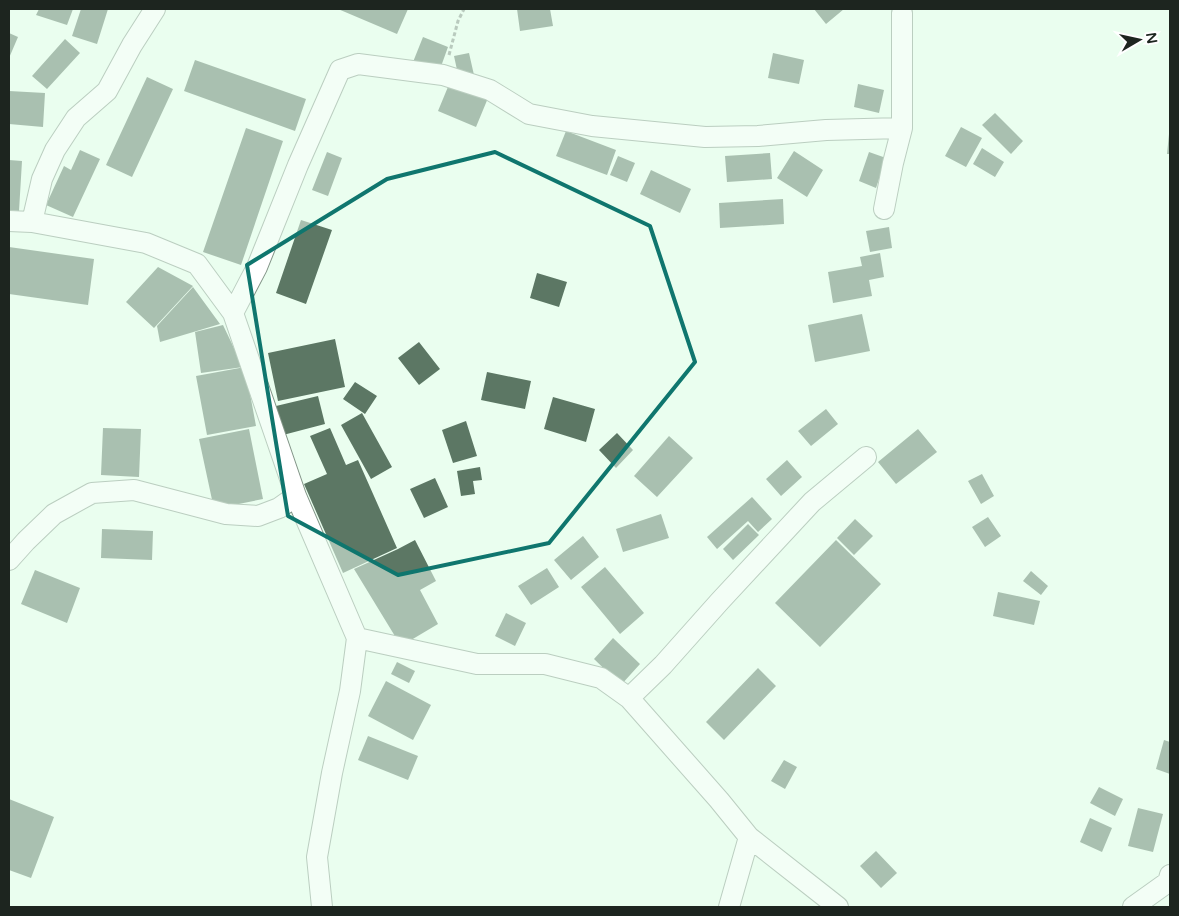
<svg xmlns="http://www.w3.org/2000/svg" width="1179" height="916" font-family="'Varela Round',sans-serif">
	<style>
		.building { fill: #5c7764 }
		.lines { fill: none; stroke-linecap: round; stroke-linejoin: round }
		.minor-casing { stroke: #839588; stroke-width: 22 }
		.path { stroke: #7f8d83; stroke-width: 3; stroke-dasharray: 4 2.5; stroke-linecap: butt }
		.minor { stroke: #fff; stroke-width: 20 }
		.marked { fill: none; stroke: #0f766e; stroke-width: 4; stroke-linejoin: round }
	</style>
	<rect width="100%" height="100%" fill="#eafeef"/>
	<path class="building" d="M 39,9 L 73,9 L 67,25 L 36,15 Z
		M 81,9 L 108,9 L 97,44 L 72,36 Z
		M 338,9 L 408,9 L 397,34 Z
		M 517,9 L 550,9 L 553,26 L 520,31 Z
		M 814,9 L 844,9 L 826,24 Z
		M 9,33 L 18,37 L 9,58 Z
		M 423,37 L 448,47 L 439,72 L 413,62 Z
		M 65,39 L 80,53 L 47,89 L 32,76 Z
		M 469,53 L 474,75 L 459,79 L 454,56 Z
		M 773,53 L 804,60 L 799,84 L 768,78 Z
		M 195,60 L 306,99 L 295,131 L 184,91 Z
		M 147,77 L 173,89 L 132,177 L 106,165 Z
		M 450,82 L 488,98 L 476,127 L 438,111 Z
		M 858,84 L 884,90 L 879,113 L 854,107 Z
		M 9,91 L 45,93 L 43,127 L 9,124 Z
		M 995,113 L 1023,141 L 1011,154 L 982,125 Z
		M 961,127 L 982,138 L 966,167 L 945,156 Z
		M 246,128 L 283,141 L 241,265 L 203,252 Z
		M 566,131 L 616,150 L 607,175 L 556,156 Z
		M 1169,134 L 1170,134 L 1170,154 L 1167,154 Z
		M 982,148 L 1004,162 L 995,177 L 973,164 Z
		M 80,150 L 100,159 L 73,217 L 46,205 L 64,166 L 71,170 Z
		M 794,151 L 823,170 L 807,197 L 777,178 Z
		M 327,152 L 342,158 L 328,196 L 312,190 Z
		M 869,152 L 886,158 L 876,188 L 859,181 Z
		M 770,153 L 772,179 L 727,182 L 725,156 Z
		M 618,156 L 635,163 L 627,182 L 610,175 Z
		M 9,160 L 22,161 L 19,211 L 9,210 Z
		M 651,170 L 691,189 L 680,213 L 640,194 Z
		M 783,199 L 784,224 L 720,228 L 719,203 Z
		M 301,220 L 332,230 L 306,304 L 276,293 Z
		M 889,227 L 892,248 L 870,252 L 866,231 Z
		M 9,247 L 94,259 L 88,305 L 9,294 Z
		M 880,253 L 884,277 L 869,280 L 872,296 L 833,303 L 828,272 L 862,266 L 860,257 Z
		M 158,267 L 193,286 L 154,328 L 126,302 Z
		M 537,273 L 567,282 L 559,307 L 530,298 Z
		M 193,287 L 220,324 L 160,342 L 157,326 Z
		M 862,314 L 870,351 L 815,362 L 808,325 Z
		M 223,325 L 243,367 L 201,373 L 195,332 Z
		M 335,339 L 345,387 L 278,401 L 268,353 Z
		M 419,342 L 440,369 L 419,385 L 398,358 Z
		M 245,367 L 256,426 L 207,435 L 196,376 Z
		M 487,372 L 531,381 L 525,409 L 481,400 Z
		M 355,382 L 377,396 L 365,414 L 343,399 Z
		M 318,396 L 325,424 L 283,435 L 276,406 Z
		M 553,397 L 595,409 L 586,442 L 544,429 Z
		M 826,409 L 838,424 L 811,446 L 798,431 Z
		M 362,413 L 392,467 L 371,479 L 341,425 Z
		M 466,421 L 477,456 L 453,463 L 442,430 Z
		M 103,428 L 141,429 L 139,477 L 101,475 Z
		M 330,428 L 346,465 L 358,460 L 397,548 L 343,573 L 304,484 L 327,474 L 310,436 Z
		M 249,429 L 263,499 L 214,509 L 199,439 Z
		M 918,429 L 937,452 L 896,484 L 878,462 Z
		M 617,433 L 633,450 L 616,468 L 599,450 Z
		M 669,436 L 693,458 L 657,497 L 634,476 Z
		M 787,460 L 802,477 L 781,496 L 766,479 Z
		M 480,467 L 482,480 L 473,481 L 475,494 L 461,496 L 457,471 Z
		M 982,474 L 994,496 L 981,504 L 968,481 Z
		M 435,478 L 448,507 L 424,518 L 410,489 Z
		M 752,497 L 772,519 L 758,532 L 748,521 L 717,549 L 707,537 Z
		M 661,514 L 669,538 L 623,552 L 616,529 Z
		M 988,517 L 1001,536 L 985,547 L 972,527 Z
		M 855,519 L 873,536 L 854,555 L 837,538 Z
		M 748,524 L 759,535 L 733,560 L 723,549 Z
		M 102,529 L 153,531 L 152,560 L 101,558 Z
		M 583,536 L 599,557 L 571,580 L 554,560 Z
		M 415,540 L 436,581 L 420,590 L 438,624 L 401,646 L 354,569 L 398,549 Z
		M 836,540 L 881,584 L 820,647 L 775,603 Z
		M 605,567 L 644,613 L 620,634 L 581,587 Z
		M 547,568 L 559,587 L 531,605 L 518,586 Z
		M 35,570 L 80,588 L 67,623 L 21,604 Z
		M 1031,571 L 1048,586 L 1041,595 L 1023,581 Z
		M 998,592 L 1040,601 L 1034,625 L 993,616 Z
		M 506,613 L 526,623 L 515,646 L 495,636 Z
		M 613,638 L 640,664 L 621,685 L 594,659 Z
		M 397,662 L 415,671 L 409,683 L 391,674 Z
		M 758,668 L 776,686 L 724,740 L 706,722 Z
		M 386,681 L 431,705 L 413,740 L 368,716 Z
		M 368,736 L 418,756 L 408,780 L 358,760 Z
		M 1164,740 L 1170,742 L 1170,774 L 1156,769 Z
		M 784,760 L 797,767 L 785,789 L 771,781 Z
		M 1099,787 L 1123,799 L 1115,816 L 1090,803 Z
		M 9,799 L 54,817 L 31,878 L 9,870 Z
		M 1138,808 L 1163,814 L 1153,852 L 1128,846 Z
		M 1090,818 L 1112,828 L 1102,852 L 1080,842 Z
		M 876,851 L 897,873 L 881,888 L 860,866 Z"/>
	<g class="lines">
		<defs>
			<path id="minor" d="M 884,209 L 893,163 L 902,128 L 902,13
				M 9,221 L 32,222 L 146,243 L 197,264 L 233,313 L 296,496 L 357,638 L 350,691 L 332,773 L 317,857 L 322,907
				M 32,222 L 42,179 L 55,150 L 76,118 L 107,91 L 132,45 L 155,9
				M 233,313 L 257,267 L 298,165 L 340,70 L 358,64 L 443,75 L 490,90 L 529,114 L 592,126 L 705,137 L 758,136 L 826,130 L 902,128
				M 9,560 L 26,541 L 54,514 L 92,493 L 134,490 L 226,514 L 258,516 L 279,508 L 296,496
				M 357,638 L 477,664 L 545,664 L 601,678 L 629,698 L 719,800 L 749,837 L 838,907
				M 629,698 L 663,665 L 720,601 L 812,502 L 866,457
				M 729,907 L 749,837
				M 1133,907 L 1168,882 L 1170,875"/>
		</defs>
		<use href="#minor" class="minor-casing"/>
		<path class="path" d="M 449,55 L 458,21 L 464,9"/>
		<use href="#minor" class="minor"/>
	</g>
	<path d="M0 0H1179V916H0ZM 495,152 L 650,226 L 695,362 L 549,543 L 398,575 L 288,516 L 247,265 L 387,179 Z" fill="#eafeef" fill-opacity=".55" fill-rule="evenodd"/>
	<path class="marked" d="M 495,152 L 650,226 L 695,362 L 549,543 L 398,575 L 288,516 L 247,265 L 387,179 Z"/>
	<rect width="1179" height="916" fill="none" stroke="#1d251f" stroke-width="20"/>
	<g transform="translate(1139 40) rotate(81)" stroke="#ffffff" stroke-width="4" paint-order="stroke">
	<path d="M0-4L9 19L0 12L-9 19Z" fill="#1d251f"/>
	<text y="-8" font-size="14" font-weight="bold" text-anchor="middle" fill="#1d251f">N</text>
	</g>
</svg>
